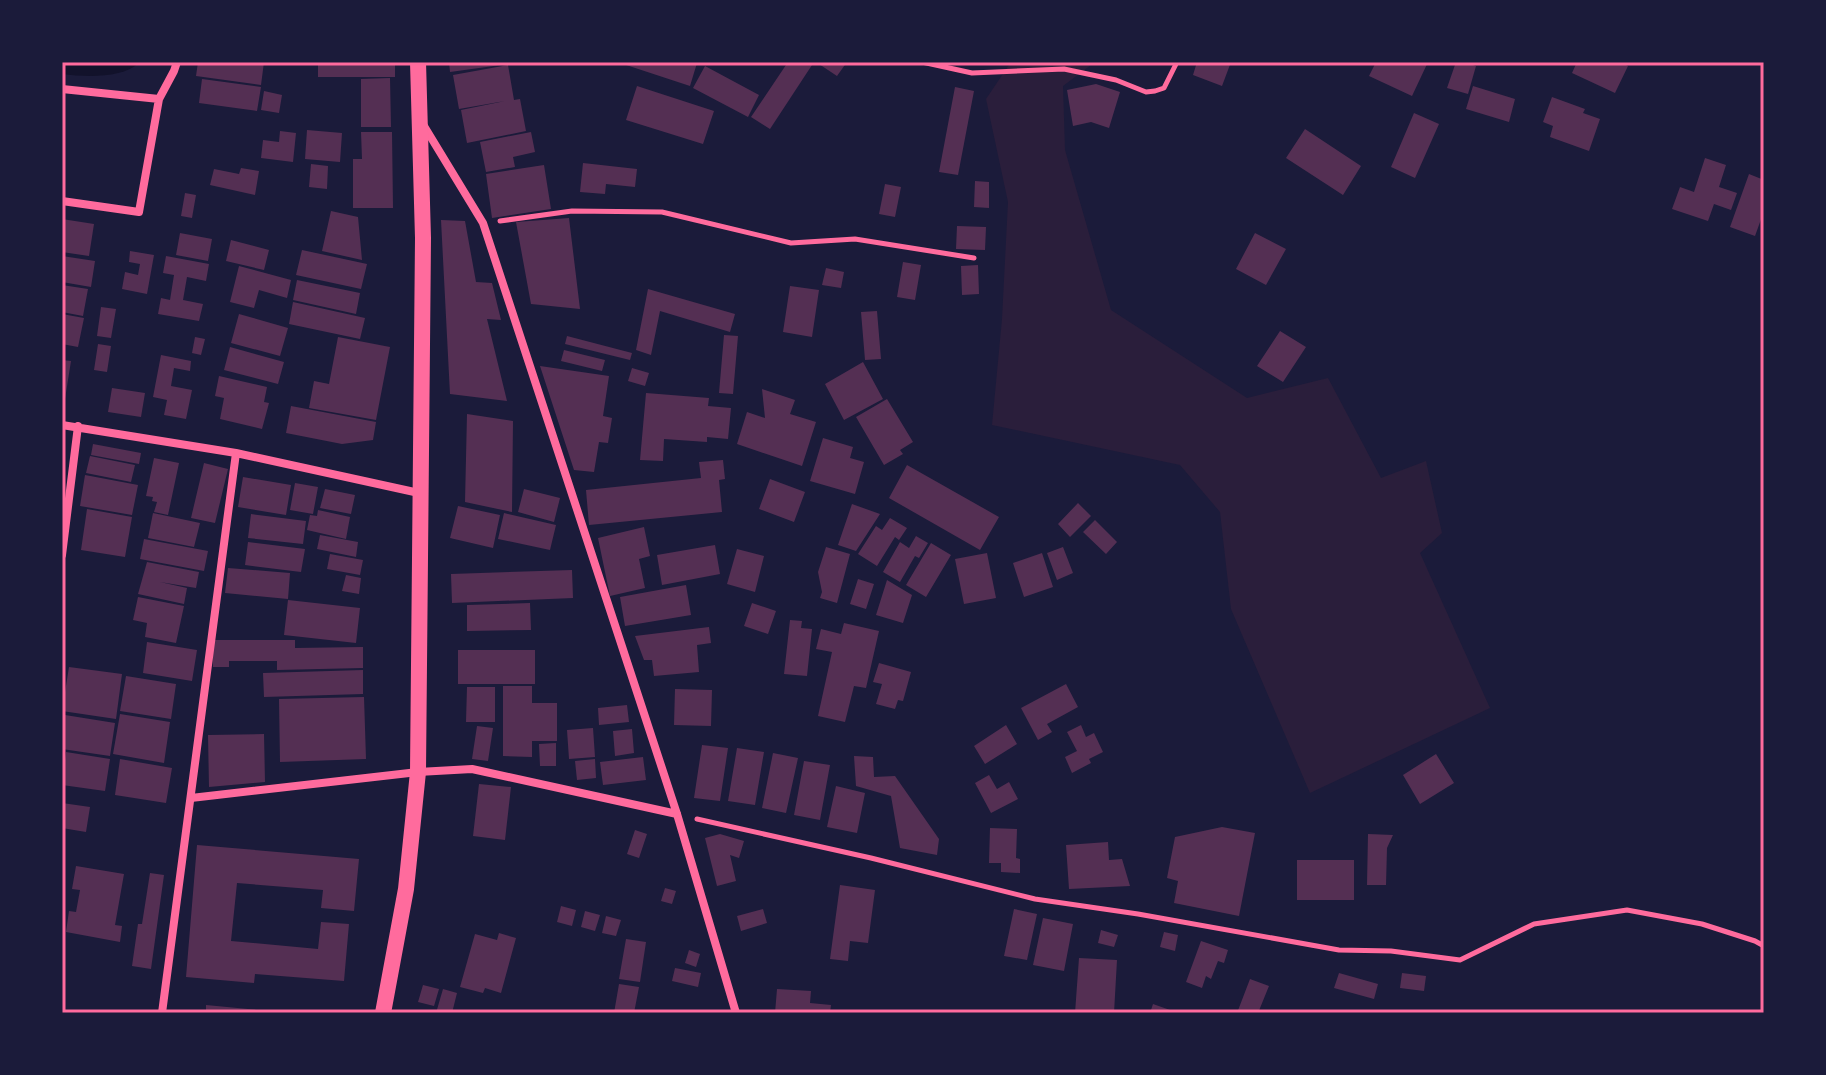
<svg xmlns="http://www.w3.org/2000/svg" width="1826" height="1075" font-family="'Golos Text',sans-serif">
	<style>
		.green { fill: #2a1e3b }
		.water { fill: #12122b }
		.building { fill: #542f53 }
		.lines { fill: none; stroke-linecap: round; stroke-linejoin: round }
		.path { stroke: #ff6b9d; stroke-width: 5 }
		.minor { stroke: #ff6b9d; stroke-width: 8 }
		.secondary { stroke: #ff6b9d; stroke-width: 16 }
		.neatline { fill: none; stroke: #ff6b9d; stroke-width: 3 }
	</style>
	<rect width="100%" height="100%" fill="#1b1b3a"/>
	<path class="green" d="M 1011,62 L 1095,62 L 1063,86 L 1065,150 L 1111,310 L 1247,398 L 1328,378 L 1381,478 L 1426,461 L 1442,533 L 1420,553 L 1490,708 L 1310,793 L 1231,609 L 1220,512 L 1180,465 L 992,425 L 1002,319 L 1008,202 L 986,99 Z"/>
	<path class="water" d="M 62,62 L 140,62 C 123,79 85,77 62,74 Z"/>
	<path class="building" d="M 198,62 L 264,62 L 261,85 L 196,76 Z
		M 318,62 L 395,62 L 395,77 L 318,77 Z
		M 449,62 L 508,62 L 508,64 L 450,72 Z
		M 617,62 L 696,62 L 697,63 L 690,86 Z
		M 788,62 L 808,62 L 812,65 L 770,129 L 751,117 Z
		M 816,62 L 847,62 L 837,76 Z
		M 1197,62 L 1231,62 L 1222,86 L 1193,75 Z
		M 1376,62 L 1428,62 L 1412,96 L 1369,76 Z
		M 1456,62 L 1464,62 L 1476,66 L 1468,94 L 1447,88 Z
		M 1577,62 L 1620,62 L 1628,66 L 1615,93 L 1572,73 Z
		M 508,65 L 514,100 L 520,99 L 526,131 L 467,143 L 461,110 L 505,101 L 459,109 L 453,75 Z
		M 705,66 L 759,95 L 748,117 L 693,88 Z
		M 390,78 L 391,127 L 361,127 L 361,79 Z
		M 202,79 L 261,87 L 257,111 L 199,103 Z
		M 1096,84 L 1120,92 L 1109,128 L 1091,122 L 1073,126 L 1067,90 Z
		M 637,86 L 714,111 L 703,144 L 626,120 Z
		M 1473,86 L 1515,99 L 1509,122 L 1466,109 Z
		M 955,87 L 974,91 L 958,175 L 939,172 Z
		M 264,91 L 282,95 L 279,113 L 261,110 Z
		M 1552,97 L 1585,109 L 1583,113 L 1600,119 L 1589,151 L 1550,137 L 1553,126 L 1543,122 Z
		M 1414,113 L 1439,124 L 1415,178 L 1391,167 Z
		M 1305,129 L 1361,166 L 1343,195 L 1286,158 Z
		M 307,130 L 342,133 L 340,162 L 305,159 Z
		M 280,131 L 296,133 L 293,162 L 261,158 L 263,140 L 279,142 Z
		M 361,132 L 392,132 L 393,208 L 353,208 L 353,159 L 362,159 Z
		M 531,132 L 535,152 L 513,157 L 515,167 L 486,172 L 480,142 Z
		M 1705,158 L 1726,165 L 1719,187 L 1737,193 L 1731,210 L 1714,204 L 1708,221 L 1672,209 L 1680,187 L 1694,192 Z
		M 583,163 L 637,169 L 635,187 L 606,184 L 605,194 L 580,192 Z
		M 311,164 L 328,166 L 327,189 L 309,187 Z
		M 544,165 L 551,209 L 492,218 L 486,174 Z
		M 241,168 L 259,171 L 255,195 L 210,185 L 214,169 L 239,174 Z
		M 1749,174 L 1764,180 L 1764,211 L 1755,236 L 1730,227 Z
		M 975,181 L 989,182 L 989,208 L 974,207 Z
		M 885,184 L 901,187 L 895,217 L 879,214 Z
		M 185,193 L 196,195 L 192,218 L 181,216 Z
		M 331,211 L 358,217 L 362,260 L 322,251 Z
		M 569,218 L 580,309 L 531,304 L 516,222 Z
		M 62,219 L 94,224 L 89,256 L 62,252 Z
		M 441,220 L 465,221 L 476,282 L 492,283 L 501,320 L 487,319 L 507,401 L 450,394 Z
		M 957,226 L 986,227 L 985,250 L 956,249 Z
		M 180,233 L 212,239 L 208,261 L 176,255 Z
		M 1255,233 L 1286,249 L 1266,285 L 1236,269 Z
		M 231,240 L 269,250 L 264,270 L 226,261 Z
		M 302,250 L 367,264 L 361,289 L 296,275 Z
		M 130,251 L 154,255 L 147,294 L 122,289 L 125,272 L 138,275 L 140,264 L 129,262 Z
		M 62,256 L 95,261 L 91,287 L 62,282 Z
		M 166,256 L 209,264 L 206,281 L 187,277 L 183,300 L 203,304 L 199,321 L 158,314 L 161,298 L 170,300 L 174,275 L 163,273 Z
		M 903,262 L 921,265 L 915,300 L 897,297 Z
		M 978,265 L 979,294 L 962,295 L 961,266 Z
		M 239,266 L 291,280 L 287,298 L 259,290 L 254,308 L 230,302 Z
		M 826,268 L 844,272 L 841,288 L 822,285 Z
		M 297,280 L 360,293 L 356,314 L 293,300 Z
		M 62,285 L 88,289 L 83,316 L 62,312 Z
		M 790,286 L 819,290 L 812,337 L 783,332 Z
		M 648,289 L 735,314 L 730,332 L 660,311 L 651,355 L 636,350 Z
		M 293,302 L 365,318 L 360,339 L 289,324 Z
		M 101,307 L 116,309 L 111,338 L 97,336 Z
		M 877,311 L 881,359 L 865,360 L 861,312 Z
		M 62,314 L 84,318 L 78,347 L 62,344 Z
		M 239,314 L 288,328 L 280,356 L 231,343 Z
		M 1280,331 L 1306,347 L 1283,382 L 1257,366 Z
		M 724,335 L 738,336 L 733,394 L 719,393 Z
		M 567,336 L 632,353 L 630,360 L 565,344 Z
		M 195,337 L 205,339 L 201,355 L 192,353 Z
		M 338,337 L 390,347 L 376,420 L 309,408 L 314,381 L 329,384 Z
		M 98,344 L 111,346 L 107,372 L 94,370 Z
		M 230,347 L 284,362 L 278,384 L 224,370 Z
		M 564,350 L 605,360 L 602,371 L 561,361 Z
		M 161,355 L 191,361 L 190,371 L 174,368 L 171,386 L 192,390 L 186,419 L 164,415 L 167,400 L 153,397 Z
		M 62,360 L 71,361 L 65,399 L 62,402 Z
		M 863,362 L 883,399 L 844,420 L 825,384 Z
		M 540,366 L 609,376 L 603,416 L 612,418 L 608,443 L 599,442 L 594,472 L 574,470 Z
		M 632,368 L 649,373 L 645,386 L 628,381 Z
		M 219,376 L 267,387 L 264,402 L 269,403 L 262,429 L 220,419 L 224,398 L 215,396 Z
		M 112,388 L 145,393 L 141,417 L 108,412 Z
		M 762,389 L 795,400 L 790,414 L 816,422 L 802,466 L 737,444 L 747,412 L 765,418 Z
		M 646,393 L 709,398 L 708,406 L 731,408 L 728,439 L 707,437 L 707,442 L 664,439 L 663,461 L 640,460 Z
		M 887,399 L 913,442 L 900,450 L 903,454 L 884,465 L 856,417 Z
		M 291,406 L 376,422 L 373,440 L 342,444 L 286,433 Z
		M 467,414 L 513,421 L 512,512 L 465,502 Z
		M 823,438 L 853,447 L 850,458 L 864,462 L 855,494 L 810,481 Z
		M 93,444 L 141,453 L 139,464 L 91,455 Z
		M 90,456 L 135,465 L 131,482 L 86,473 Z
		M 154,458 L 179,463 L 168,515 L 154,512 L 157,502 L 152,501 L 153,497 L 146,496 Z
		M 723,460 L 725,479 L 719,480 L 722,512 L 589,525 L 586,490 L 701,478 L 699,462 Z
		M 204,463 L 228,469 L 215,523 L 191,518 Z
		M 907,465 L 999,517 L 980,550 L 889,498 Z
		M 85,475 L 138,485 L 132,515 L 80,506 Z
		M 243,477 L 291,485 L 286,515 L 238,507 Z
		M 770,479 L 805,492 L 794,522 L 759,509 Z
		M 295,483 L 318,487 L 313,514 L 290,510 Z
		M 325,489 L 355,495 L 351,514 L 320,508 Z
		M 524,489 L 560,498 L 554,522 L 518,512 Z
		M 1078,503 L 1091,516 L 1070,537 L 1058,524 Z
		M 852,504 L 880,514 L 856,551 L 838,545 Z
		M 458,506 L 500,515 L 493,548 L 450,538 Z
		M 87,509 L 132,517 L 125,557 L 81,550 Z
		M 318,510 L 350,517 L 346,539 L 307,530 L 310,515 L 317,516 Z
		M 153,513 L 200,523 L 194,547 L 148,538 Z
		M 504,513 L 556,525 L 550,550 L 498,539 Z
		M 251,514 L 306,521 L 303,544 L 248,538 Z
		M 890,518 L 907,528 L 899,540 L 895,537 L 877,566 L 858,554 L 876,526 L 882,530 Z
		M 1095,520 L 1117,542 L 1106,554 L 1083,532 Z
		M 644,527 L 650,556 L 639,559 L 645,588 L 610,596 L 598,538 Z
		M 320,535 L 358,542 L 356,557 L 317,549 Z
		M 916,536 L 928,543 L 919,558 L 915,556 L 900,582 L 883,572 L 900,542 L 909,548 Z
		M 144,539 L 208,551 L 204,571 L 140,559 Z
		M 248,542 L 305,549 L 301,572 L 245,565 Z
		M 931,543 L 951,555 L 926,597 L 906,585 Z
		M 715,545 L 720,574 L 662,585 L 657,555 Z
		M 826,547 L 850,554 L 837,603 L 820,598 L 822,592 L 818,572 Z
		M 1063,547 L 1073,573 L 1057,580 L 1047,553 Z
		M 737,549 L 764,556 L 755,592 L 727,584 Z
		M 987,553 L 996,598 L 964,604 L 955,559 Z
		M 1042,553 L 1053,587 L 1024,597 L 1013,563 Z
		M 330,554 L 363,560 L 360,575 L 327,569 Z
		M 147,562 L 199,572 L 196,588 L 160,582 L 187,588 L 184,604 L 138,594 Z
		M 228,568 L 290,573 L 288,599 L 225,593 Z
		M 572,570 L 573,598 L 452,603 L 451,574 Z
		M 346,575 L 361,578 L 359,594 L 342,591 Z
		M 858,579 L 874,584 L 866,609 L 850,604 Z
		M 887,580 L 912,595 L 903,623 L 876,615 Z
		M 686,585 L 691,615 L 625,626 L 620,597 Z
		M 138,597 L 184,606 L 176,643 L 145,637 L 147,623 L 133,620 Z
		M 288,600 L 360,608 L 356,643 L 284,635 Z
		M 530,603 L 531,630 L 467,631 L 467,605 Z
		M 752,603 L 776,611 L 768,634 L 744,626 Z
		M 790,620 L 802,621 L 801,628 L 812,629 L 807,676 L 784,674 Z
		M 844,623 L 879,631 L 866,688 L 854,686 L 845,722 L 818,716 L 832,652 L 816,649 L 821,629 L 841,634 Z
		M 709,627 L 711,643 L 697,645 L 699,672 L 654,676 L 652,660 L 644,660 L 635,636 Z
		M 213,640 L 295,640 L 295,648 L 363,647 L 363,668 L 277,670 L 277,661 L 229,661 L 229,667 L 213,667 Z
		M 147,642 L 197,650 L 192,681 L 143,673 Z
		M 458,650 L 535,650 L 535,684 L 458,684 Z
		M 879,663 L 911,672 L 903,701 L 898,700 L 895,709 L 876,704 L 882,684 L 873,682 Z
		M 69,667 L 122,674 L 116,719 L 62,711 Z
		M 363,670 L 363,694 L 264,697 L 263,673 Z
		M 126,676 L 176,684 L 171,719 L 120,711 Z
		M 1066,684 L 1078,707 L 1047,724 L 1052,732 L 1038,740 L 1021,708 Z
		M 503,686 L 532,686 L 532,703 L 557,703 L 557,741 L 532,741 L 532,757 L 503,756 Z
		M 467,687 L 495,687 L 495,722 L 466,722 Z
		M 675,689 L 712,690 L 711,726 L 674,725 Z
		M 364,697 L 366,759 L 280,762 L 279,699 Z
		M 627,705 L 629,722 L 599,725 L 598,708 Z
		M 120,714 L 170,722 L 164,763 L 113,754 Z
		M 65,715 L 115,723 L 110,756 L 62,749 Z
		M 1006,725 L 1017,744 L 985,764 L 974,746 Z
		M 1081,725 L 1086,737 L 1094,733 L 1103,752 L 1089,759 L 1091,763 L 1072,773 L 1065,757 L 1077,751 L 1067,732 Z
		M 477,726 L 493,728 L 488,761 L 472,759 Z
		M 593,728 L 595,757 L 569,759 L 567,730 Z
		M 632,729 L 634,753 L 615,756 L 613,731 Z
		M 264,734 L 265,782 L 209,787 L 208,735 Z
		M 556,743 L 556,766 L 540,766 L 539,744 Z
		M 702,745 L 728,748 L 720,801 L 694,798 Z
		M 737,748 L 764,752 L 755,805 L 728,801 Z
		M 66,752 L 110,759 L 105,791 L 62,785 Z
		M 773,753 L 798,758 L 786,813 L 762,808 Z
		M 1436,754 L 1454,783 L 1420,804 L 1403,775 Z
		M 854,756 L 873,757 L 874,777 L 895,776 L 939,839 L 937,855 L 900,848 L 891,796 L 856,786 Z
		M 643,757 L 646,780 L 603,785 L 600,762 Z
		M 120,759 L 172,768 L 166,803 L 115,795 Z
		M 595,759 L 596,778 L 577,780 L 575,761 Z
		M 804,761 L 830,765 L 820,820 L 794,815 Z
		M 989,775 L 997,789 L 1009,782 L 1018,799 L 991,813 L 975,783 Z
		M 479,784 L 511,787 L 505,840 L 473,836 Z
		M 836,786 L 865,793 L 857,833 L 827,827 Z
		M 62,803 L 90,807 L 86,832 L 62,828 Z
		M 1222,827 L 1255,833 L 1239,916 L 1174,903 L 1178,881 L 1167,878 L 1175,837 Z
		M 990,828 L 1017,829 L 1016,858 L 1020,859 L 1020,873 L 1001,872 L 1001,863 L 989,863 Z
		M 635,830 L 647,834 L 639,858 L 627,854 Z
		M 720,834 L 744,841 L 739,858 L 730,855 L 736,881 L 717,886 L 705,838 Z
		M 1368,834 L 1393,835 L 1387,848 L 1386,885 L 1367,885 Z
		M 1108,842 L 1109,860 L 1122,859 L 1130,886 L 1069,889 L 1066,845 Z
		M 197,845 L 359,859 L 354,911 L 321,908 L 323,890 L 237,883 L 231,941 L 318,949 L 321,922 L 349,924 L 344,981 L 255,974 L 254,983 L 186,977 Z
		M 1297,860 L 1354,860 L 1354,900 L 1297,900 Z
		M 76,866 L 124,874 L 115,925 L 122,926 L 120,942 L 66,932 L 69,911 L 76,912 L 80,890 L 72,889 Z
		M 150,873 L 164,875 L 151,969 L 132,966 L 138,924 L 142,924 Z
		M 840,885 L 875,890 L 868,943 L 850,941 L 848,961 L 830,959 Z
		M 665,888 L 676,891 L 672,904 L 661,901 Z
		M 561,906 L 576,910 L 572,926 L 557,922 Z
		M 763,909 L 767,923 L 741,931 L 737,916 Z
		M 1014,909 L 1037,914 L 1027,960 L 1004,956 Z
		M 585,911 L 600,915 L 595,931 L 581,927 Z
		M 606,916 L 621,920 L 616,936 L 602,933 Z
		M 1043,918 L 1073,924 L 1064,971 L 1033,965 Z
		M 1101,930 L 1118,935 L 1114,947 L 1098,943 Z
		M 1164,932 L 1178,935 L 1175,951 L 1160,947 Z
		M 499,933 L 516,938 L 501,993 L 485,988 L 483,993 L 460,987 L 475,934 L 497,940 Z
		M 626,939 L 646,942 L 640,982 L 619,979 Z
		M 1201,941 L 1228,950 L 1224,963 L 1218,961 L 1211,979 L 1206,976 L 1202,988 L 1186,982 Z
		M 689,950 L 700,954 L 696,967 L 685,963 Z
		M 1079,958 L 1117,960 L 1114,1013 L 1075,1013 Z
		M 675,968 L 701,973 L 698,987 L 672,981 Z
		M 1339,973 L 1378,984 L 1374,999 L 1334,988 Z
		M 1402,973 L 1426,976 L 1424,991 L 1400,988 Z
		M 1250,979 L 1269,986 L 1258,1013 L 1237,1013 Z
		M 619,984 L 639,987 L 634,1013 L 614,1013 Z
		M 423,985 L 439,989 L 434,1006 L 418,1002 Z
		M 443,989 L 457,993 L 452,1013 L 436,1013 Z
		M 777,989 L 811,991 L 810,1003 L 831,1005 L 830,1013 L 775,1013 Z
		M 1153,1004 L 1170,1010 L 1169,1013 L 1150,1013 Z
		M 206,1005 L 268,1011 L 268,1013 L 206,1013 Z"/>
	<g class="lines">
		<path class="path" d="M 922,62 L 972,73 L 1064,69 L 1116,80 L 1146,92 L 1155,91 L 1164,88 L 1177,62
			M 500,221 L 572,211 L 662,212 L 791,243 L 855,239 L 974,258
			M 697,819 L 871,858 L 1035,899 L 1138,914 L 1339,950 L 1391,951 L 1460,960 L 1534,924 L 1627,910 L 1702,924 L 1755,941 L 1764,946"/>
		<path class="minor" d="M 62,89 L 159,99 L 174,71 L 177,62
			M 424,126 L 483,223 L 677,814 L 736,1013
			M 62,201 L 139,212 L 159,99
			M 62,425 L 236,453 L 419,493
			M 62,555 L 78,426
			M 191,798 L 418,772 L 472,769 L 677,814
			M 162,1013 L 236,453"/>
		<path class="secondary" d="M 383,1013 L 406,889 L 418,772 L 423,238 L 418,62"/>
	</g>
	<rect width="1826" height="1075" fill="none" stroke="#1b1b3a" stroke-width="128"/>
	<rect x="64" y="64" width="1698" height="947" class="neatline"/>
</svg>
